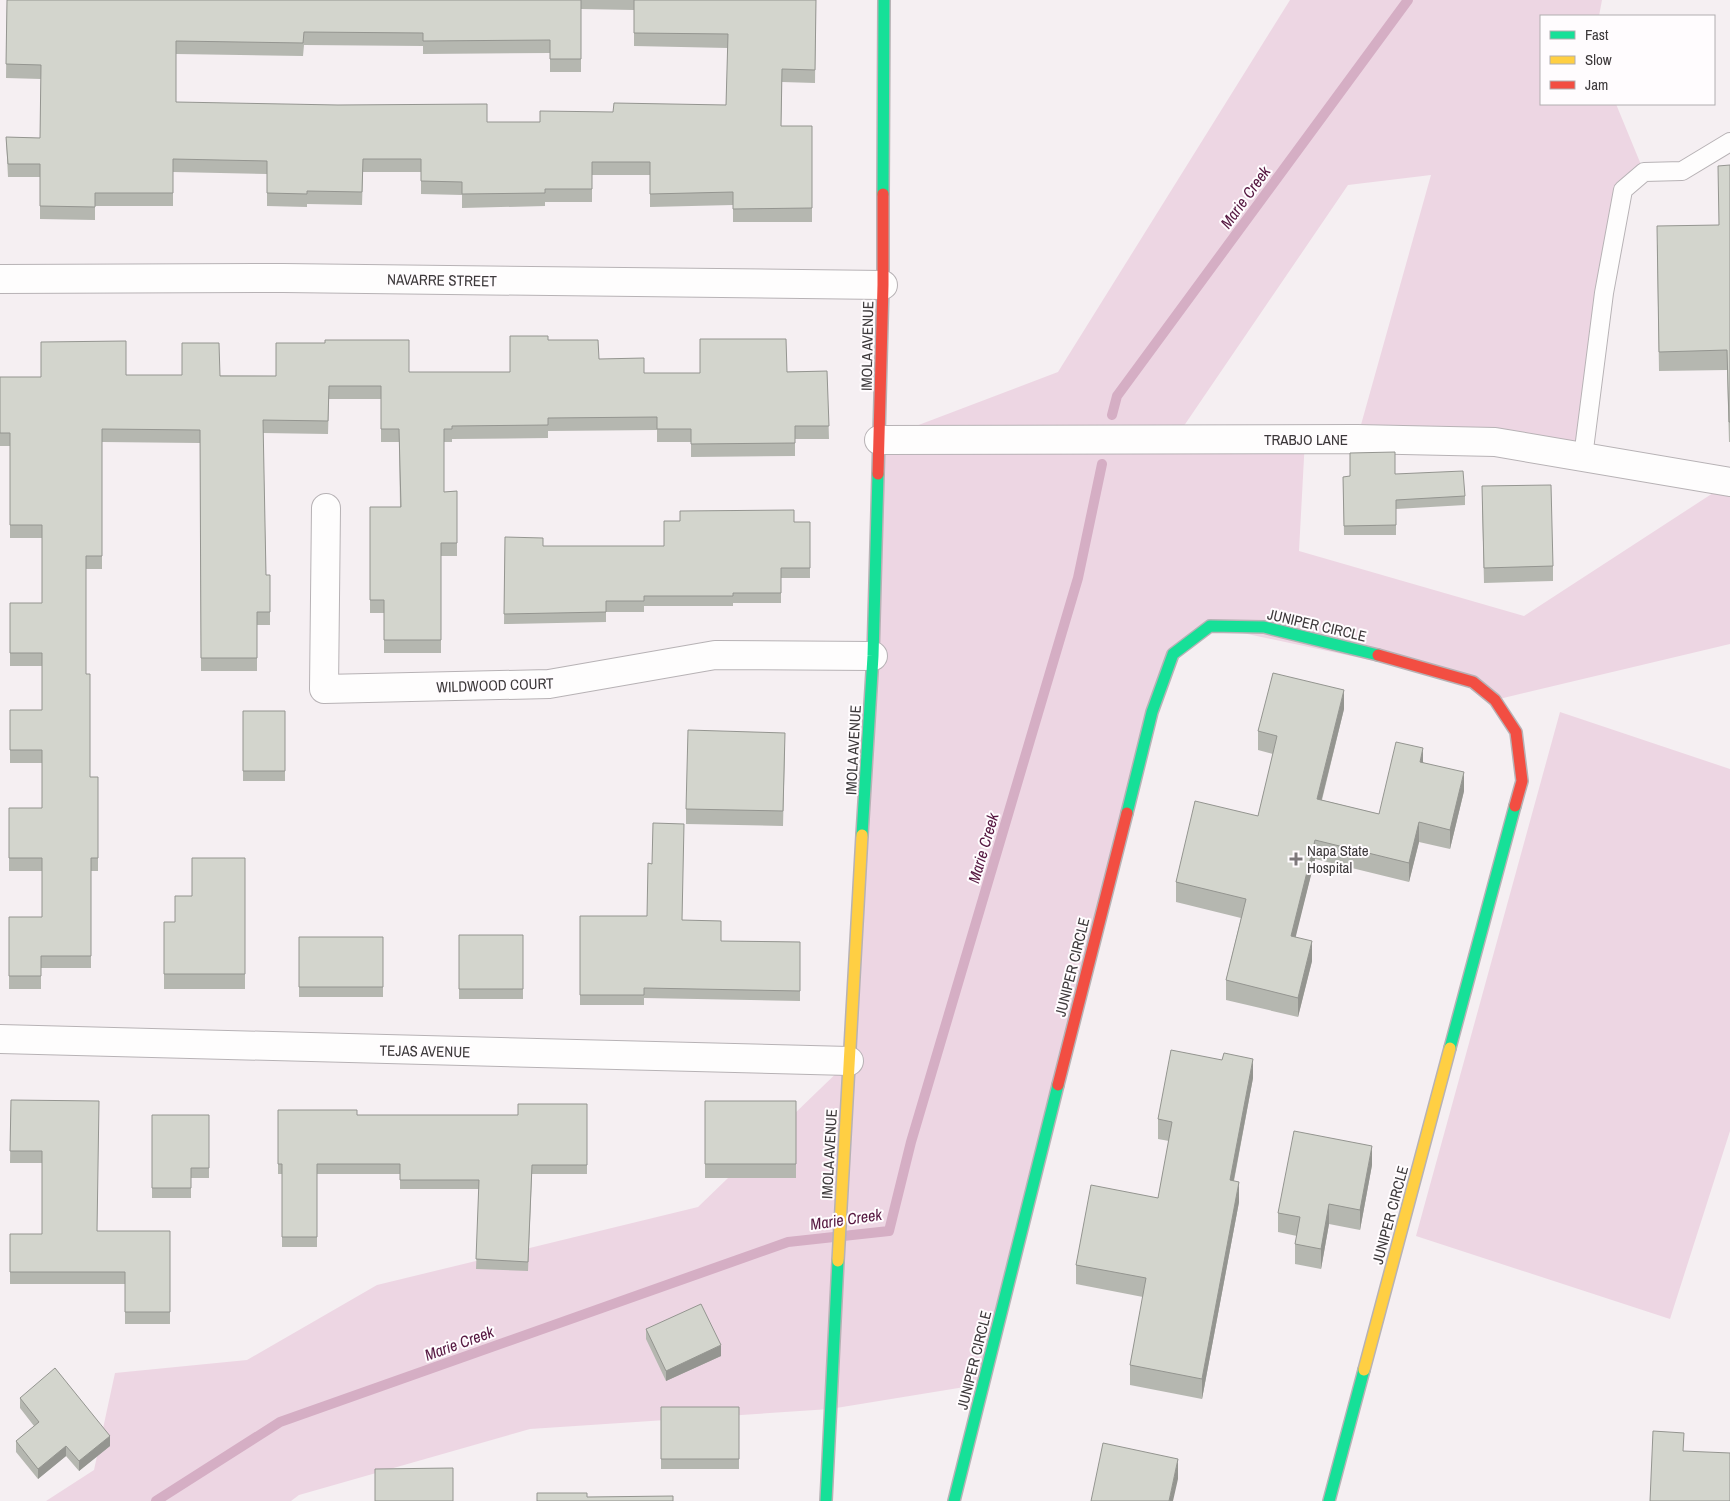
<svg xmlns="http://www.w3.org/2000/svg" width="1730" height="1501" font-family="'Archivo Narrow',sans-serif">
	<style>
		.green { fill: #edd6e3 }
		.lines { fill: none; stroke-linecap: round; stroke-linejoin: round }
		.stream { stroke: #d5aec4; stroke-width: 10 }
		.lane-casing { stroke: #b7b2b5; stroke-width: 20 }
		.street-casing { stroke: #b7b2b5; stroke-width: 30 }
		.fast-casing { stroke: #b7b2b5; stroke-width: 14 }
		.slow-casing { stroke: #b7b2b5; stroke-width: 14 }
		.jam-casing { stroke: #b7b2b5; stroke-width: 14 }
		.lane { stroke: #fefdfd; stroke-width: 18 }
		.street { stroke: #fefdfd; stroke-width: 28 }
		.fast { stroke: #16e098; stroke-width: 11 }
		.slow { stroke: #ffcf43; stroke-width: 11 }
		.jam { stroke: #f24e42; stroke-width: 11 }
		.wall { fill: #b5b7b0; fill-rule: evenodd }
		.shaded-wall { fill: #949590 }
		.building { fill: #d3d5cd; stroke: #949590 }
		.poi-dot { fill: #7d797b; stroke: #fffcfe; stroke-width: 2 }
		.labels { text-anchor: middle; dominant-baseline: central; stroke-width: 4; stroke-linejoin: round; paint-order: stroke }
		.street-label { font-size: 15px; fill: #3d393b; stroke: #fffcfe }
		.poi-label { font-size: 15px; fill: #3d393b; stroke: #fffcfe; text-anchor: start }
		.water-label { font-size: 16px; font-style: italic; fill: #561841; stroke: #fffcfe }
	</style>
	<rect width="100%" height="100%" fill="#f5eff2"/>
	<path class="green" d="M 1290,0 L 1602,0 L 1599,16 L 1541,16 L 1541,104 L 1616,104 L 1644,172 L 1623,190 L 1583,457 L 1357,439 L 1431,175 L 1348,185 L 1175,439 L 1305,439 L 1299,551 L 1524,616 L 1730,482 L 1730,644 L 1495,700 L 1473,682 L 1210,626 L 1173,654 L 983,1384 L 830,1409 L 530,1429 L 299,1495 L 291,1501 L 46,1501 L 94,1470 L 115,1373 L 247,1360 L 377,1285 L 698,1207 L 849,1061 L 879,440 L 1058,372 Z
		M 1560,712 L 1730,769 L 1730,1131 L 1670,1319 L 1416,1236 Z"/>
	<g class="lines">
		<path class="stream" d="M 1112,415 L 1117,396 L 1408,0
			M 156,1501 L 280,1422 L 788,1242 L 889,1231 L 911,1142 L 1078,578 L 1102,464"/>
		<defs>
			<path id="lane" d="M 1583,457 L 1604,293 L 1623,190 L 1644,172 L 1682,171 L 1730,142"/>
			<path id="street" d="M 0,279 L 283,278 L 883,285
				M 879,440 L 1357,439 L 1495,442 L 1730,482
				M 326,508 L 324,689 L 549,684 L 715,655 L 873,656
				M 0,1039 L 849,1061"/>
			<path id="fast" d="M 883,194 L 884,0
				M 1127,813 L 1152,712 L 1173,654 L 1210,626 L 1264,627 L 1378,655
				M 862,835 L 873,656 L 878,474
				M 1450,1048 L 1515,806
				M 826,1501 L 838,1261
				M 954,1501 L 1058,1085
				M 1329,1501 L 1364,1370"/>
			<path id="slow" d="M 838,1261 L 862,835
				M 1364,1370 L 1450,1048"/>
			<path id="jam" d="M 878,474 L 883,285 L 883,194
				M 1378,655 L 1473,682 L 1495,700 L 1516,732 L 1522,781 L 1515,806
				M 1058,1085 L 1127,813"/>
		</defs>
		<use href="#lane" class="lane-casing"/>
		<use href="#street" class="street-casing"/>
		<use href="#fast" class="fast-casing"/>
		<use href="#slow" class="slow-casing"/>
		<use href="#jam" class="jam-casing"/>
		<use href="#lane" class="lane"/>
		<use href="#street" class="street"/>
		<use href="#fast" class="fast"/>
		<use href="#slow" class="slow"/>
		<use href="#jam" class="jam"/>
	</g>
	<path class="wall" d="M 7,0 L 816,0 L 815,83 L 782,82 L 781,126 L 812,126 L 812,222 L 733,222 L 733,205 L 650,207 L 650,175 L 592,175 L 592,202 L 545,202 L 545,206 L 462,208 L 462,195 L 421,194 L 421,172 L 363,172 L 362,205 L 307,204 L 307,207 L 267,206 L 267,174 L 173,172 L 173,206 L 95,206 L 95,220 L 40,219 L 40,177 L 8,177 L 6,137 L 40,138 L 41,79 L 6,78 ZM 581,9 L 634,10 L 634,46 L 728,48 L 726,105 L 613,112 L 540,122 L 487,122 L 176,102 L 176,54 L 303,56 L 304,45 L 423,46 L 423,54 L 550,53 L 550,72 L 581,72 Z
		M 1730,165 L 1730,442 L 1729,442 L 1727,370 L 1659,371 L 1657,245 L 1719,225 Z
		M 548,340 L 599,359 L 644,373 L 700,373 L 827,371 L 829,439 L 795,439 L 795,456 L 691,457 L 691,442 L 657,442 L 657,430 L 548,431 L 548,438 L 452,439 L 452,442 L 444,442 L 444,492 L 457,491 L 457,556 L 441,556 L 441,653 L 384,653 L 384,613 L 370,613 L 370,507 L 400,507 L 399,442 L 381,442 L 381,399 L 329,399 L 328,434 L 263,433 L 266,575 L 270,575 L 270,625 L 257,625 L 257,671 L 201,671 L 200,443 L 102,442 L 102,569 L 86,569 L 86,674 L 90,777 L 98,777 L 98,871 L 91,871 L 91,968 L 41,968 L 41,989 L 9,989 L 9,917 L 42,917 L 42,871 L 9,871 L 9,808 L 42,808 L 42,763 L 10,763 L 10,710 L 42,710 L 42,666 L 10,666 L 10,603 L 42,603 L 42,538 L 10,538 L 10,446 L 0,446 L 0,377 L 41,377 L 126,375 L 276,376 L 409,372 L 510,372 Z
		M 1395,474 L 1465,496 L 1465,505 L 1396,509 L 1396,535 L 1344,535 L 1343,477 Z
		M 1482,501 L 1553,566 L 1553,581 L 1484,583 Z
		M 794,522 L 810,522 L 810,578 L 781,578 L 781,603 L 733,603 L 733,606 L 644,606 L 644,612 L 606,612 L 606,622 L 504,624 L 505,537 L 543,546 L 664,546 Z
		M 1344,709 L 1322,800 L 1379,814 L 1423,762 L 1464,791 L 1450,849 L 1419,842 L 1409,882 L 1315,859 L 1295,937 L 1312,961 L 1298,1017 L 1226,1000 L 1226,980 L 1241,918 L 1176,902 L 1176,882 L 1258,816 L 1273,754 L 1258,750 L 1258,731 Z
		M 243,711 L 285,711 L 285,781 L 243,781 Z
		M 785,747 L 783,826 L 686,824 L 686,809 Z
		M 245,858 L 245,989 L 164,989 L 164,922 L 175,922 L 192,896 Z
		M 580,916 L 647,916 L 682,920 L 721,941 L 800,942 L 800,1001 L 644,998 L 644,1005 L 580,1005 Z
		M 459,935 L 523,935 L 523,999 L 459,999 Z
		M 299,937 L 383,937 L 383,997 L 299,997 Z
		M 1222,1060 L 1253,1078 L 1234,1181 L 1239,1202 L 1202,1399 L 1130,1385 L 1130,1365 L 1143,1297 L 1076,1284 L 1076,1265 L 1158,1198 L 1169,1141 L 1158,1139 L 1158,1119 Z
		M 11,1100 L 97,1231 L 170,1231 L 170,1324 L 125,1324 L 125,1284 L 10,1284 L 10,1234 L 42,1234 L 42,1163 L 10,1163 Z
		M 705,1101 L 796,1101 L 796,1178 L 705,1178 Z
		M 587,1104 L 587,1174 L 532,1174 L 528,1271 L 476,1269 L 479,1189 L 400,1189 L 400,1174 L 317,1174 L 317,1247 L 282,1247 L 282,1174 L 278,1174 L 278,1110 L 357,1115 L 518,1115 Z
		M 152,1115 L 209,1115 L 209,1178 L 191,1178 L 191,1198 L 152,1198 Z
		M 1372,1165 L 1360,1230 L 1329,1224 L 1321,1269 L 1295,1264 L 1295,1244 L 1297,1236 L 1278,1232 L 1278,1213 Z
		M 646,1329 L 721,1356 L 666,1381 L 646,1339 Z
		M 20,1398 L 110,1446 L 79,1471 L 66,1456 L 38,1479 L 16,1452 L 16,1441 L 34,1426 L 20,1408 Z
		M 661,1407 L 739,1407 L 739,1469 L 661,1469 Z"/>
	<path class="shaded-wall" d="M 1344,690 L 1344,709 L 1317,818 L 1317,799 Z
		M 1423,748 L 1423,768 L 1420,762 Z
		M 1464,772 L 1464,791 L 1450,849 L 1450,830 Z
		M 1419,822 L 1419,842 L 1409,882 L 1409,863 Z
		M 1315,840 L 1315,859 L 1291,956 L 1291,936 Z
		M 1312,941 L 1312,961 L 1298,1017 L 1298,998 Z
		M 1253,1059 L 1253,1078 L 1230,1200 L 1230,1180 Z
		M 1372,1146 L 1372,1165 L 1360,1230 L 1360,1210 Z
		M 1239,1182 L 1239,1202 L 1202,1399 L 1202,1379 Z
		M 1329,1204 L 1329,1224 L 1321,1269 L 1321,1249 Z
		M 721,1345 L 721,1356 L 666,1381 L 666,1371 Z
		M 110,1436 L 110,1446 L 79,1471 L 79,1461 Z
		M 66,1446 L 66,1456 L 38,1479 L 38,1469 Z
		M 1178,1459 L 1178,1479 L 1173,1501 L 1169,1501 Z"/>
	<path class="building" d="M 7,0 L 581,0 L 581,59 L 550,59 L 550,40 L 423,41 L 423,33 L 304,32 L 303,43 L 176,41 L 176,102 L 338,105 L 487,104 L 487,122 L 540,122 L 540,111 L 613,112 L 614,103 L 726,105 L 728,34 L 634,33 L 634,0 L 816,0 L 815,70 L 782,69 L 781,126 L 812,126 L 812,208 L 733,209 L 733,192 L 650,194 L 650,162 L 592,162 L 592,189 L 545,189 L 545,193 L 462,194 L 462,182 L 421,181 L 421,159 L 363,159 L 362,192 L 307,191 L 307,194 L 267,193 L 267,161 L 173,159 L 173,193 L 95,193 L 95,207 L 40,206 L 40,164 L 8,164 L 6,137 L 40,138 L 41,65 L 6,64 Z
		M 1730,165 L 1730,422 L 1729,422 L 1727,350 L 1659,352 L 1657,226 L 1719,225 L 1718,166 Z
		M 510,336 L 548,336 L 548,340 L 598,340 L 599,359 L 644,358 L 644,373 L 700,373 L 700,339 L 786,339 L 787,372 L 827,371 L 829,426 L 795,426 L 795,443 L 691,444 L 691,429 L 657,429 L 657,417 L 548,418 L 548,425 L 452,426 L 452,429 L 444,429 L 444,492 L 457,491 L 457,543 L 441,543 L 441,640 L 384,640 L 384,600 L 370,600 L 370,507 L 401,507 L 399,429 L 381,429 L 381,386 L 329,386 L 328,421 L 263,420 L 266,575 L 270,575 L 270,612 L 257,612 L 257,658 L 201,658 L 200,430 L 102,429 L 102,556 L 86,556 L 86,674 L 90,674 L 90,777 L 98,777 L 98,858 L 91,858 L 91,956 L 41,956 L 41,976 L 9,976 L 9,917 L 42,917 L 42,858 L 9,858 L 9,808 L 42,808 L 42,750 L 10,750 L 10,710 L 42,710 L 42,653 L 10,653 L 10,603 L 42,603 L 42,525 L 10,525 L 10,433 L 0,433 L 0,377 L 41,377 L 41,342 L 126,341 L 126,375 L 182,375 L 182,343 L 219,343 L 220,376 L 276,376 L 276,343 L 325,343 L 325,340 L 409,340 L 409,372 L 510,372 Z
		M 1395,452 L 1395,474 L 1463,471 L 1465,496 L 1396,500 L 1396,525 L 1344,526 L 1343,477 L 1350,476 L 1350,453 Z
		M 1551,485 L 1553,566 L 1484,568 L 1482,486 Z
		M 794,510 L 794,522 L 810,522 L 810,568 L 781,568 L 781,593 L 733,593 L 733,596 L 644,596 L 644,601 L 606,601 L 606,612 L 504,614 L 505,537 L 543,538 L 543,546 L 664,546 L 664,521 L 680,521 L 680,511 Z
		M 1273,673 L 1344,690 L 1317,799 L 1379,814 L 1396,742 L 1423,748 L 1420,762 L 1464,772 L 1450,830 L 1419,822 L 1409,863 L 1315,840 L 1291,936 L 1312,941 L 1298,998 L 1226,980 L 1246,899 L 1176,882 L 1195,801 L 1258,816 L 1277,736 L 1258,731 Z
		M 243,711 L 285,711 L 285,771 L 243,771 Z
		M 688,730 L 785,733 L 783,811 L 686,809 Z
		M 653,823 L 684,824 L 682,920 L 721,921 L 721,941 L 800,942 L 800,991 L 644,988 L 644,995 L 580,995 L 580,916 L 647,916 L 648,863 L 652,864 Z
		M 192,858 L 245,858 L 245,974 L 164,974 L 164,922 L 175,922 L 175,896 L 192,896 Z
		M 459,935 L 523,935 L 523,989 L 459,989 Z
		M 299,937 L 383,937 L 383,987 L 299,987 Z
		M 1171,1050 L 1222,1060 L 1224,1053 L 1253,1059 L 1230,1180 L 1239,1182 L 1202,1379 L 1130,1365 L 1146,1278 L 1076,1265 L 1091,1185 L 1158,1198 L 1172,1122 L 1158,1119 Z
		M 11,1100 L 99,1101 L 97,1231 L 170,1231 L 170,1312 L 125,1312 L 125,1272 L 10,1272 L 10,1234 L 42,1234 L 42,1151 L 10,1151 Z
		M 705,1101 L 796,1101 L 796,1164 L 705,1164 Z
		M 518,1104 L 587,1104 L 587,1165 L 532,1165 L 528,1262 L 476,1259 L 479,1180 L 400,1180 L 400,1164 L 317,1164 L 317,1237 L 282,1237 L 282,1164 L 278,1164 L 278,1110 L 357,1110 L 357,1115 L 518,1115 Z
		M 152,1115 L 209,1115 L 209,1168 L 191,1168 L 191,1188 L 152,1188 Z
		M 1294,1131 L 1372,1146 L 1360,1210 L 1329,1204 L 1321,1249 L 1295,1244 L 1300,1217 L 1278,1213 Z
		M 701,1304 L 721,1345 L 666,1371 L 646,1329 Z
		M 55,1368 L 110,1436 L 79,1461 L 66,1446 L 38,1469 L 16,1441 L 39,1422 L 20,1398 Z
		M 661,1407 L 739,1407 L 739,1459 L 661,1459 Z
		M 1653,1431 L 1684,1433 L 1683,1451 L 1730,1453 L 1730,1501 L 1650,1501 Z
		M 1103,1443 L 1178,1459 L 1169,1501 L 1091,1501 Z
		M 453,1468 L 453,1501 L 375,1501 L 375,1469 Z
		M 537,1493 L 587,1493 L 587,1497 L 673,1496 L 673,1501 L 537,1501 Z"/>
	<path class="poi-dot" d="M1293.5 851.5h5v5h5v5h-5v5h-5v-5h-5v-5h5z"/>
	<g class="labels">
		<g class="street-label">
			<text transform="translate(442 280) rotate(1)">NAVARRE STREET</text>
			<text transform="translate(867 346) rotate(-89)">IMOLA AVENUE</text>
			<text x="1306" y="439">TRABJO LANE</text>
			<text transform="translate(1317 625) rotate(13)">JUNIPER CIRCLE</text>
			<text transform="translate(495 685) rotate(-2)">WILDWOOD COURT</text>
			<text transform="translate(853 750) rotate(-87)">IMOLA AVENUE</text>
			<text transform="translate(1072 967) rotate(-76)">JUNIPER CIRCLE</text>
			<text transform="translate(425 1051) rotate(1)">TEJAS AVENUE</text>
			<text transform="translate(829 1154) rotate(-87)">IMOLA AVENUE</text>
			<text transform="translate(1390 1215) rotate(-75)">JUNIPER CIRCLE</text>
			<text transform="translate(974 1360) rotate(-76)">JUNIPER CIRCLE</text>
		</g>
		<g class="poi-label">
			<text x="1307" y="850">Napa State<tspan x="1307" dy="17">Hospital</tspan></text>
		</g>
		<g class="water-label">
			<text transform="translate(1245 197) rotate(-54)">Marie Creek</text>
			<text transform="translate(983 848) rotate(-74)">Marie Creek</text>
			<text transform="translate(846 1219) rotate(-8)">Marie Creek</text>
			<text transform="translate(459 1343) rotate(-20)">Marie Creek</text>
		</g>
	</g>
	<rect x="1540" y="15" width="175" height="90" fill="#fffcfe" stroke="#b1aeb0"/>
	<rect x="1550" y="31" width="25" height="8" fill="#16e098" stroke="#b1aeb0"/>
	<text x="1585" y="40" font-size="15" fill="#3d393b">Fast</text>
	<rect x="1550" y="56" width="25" height="8" fill="#ffcf43" stroke="#b1aeb0"/>
	<text x="1585" y="65" font-size="15" fill="#3d393b">Slow</text>
	<rect x="1550" y="81" width="25" height="8" fill="#f24e42" stroke="#b1aeb0"/>
	<text x="1585" y="90" font-size="15" fill="#3d393b">Jam</text>
</svg>
